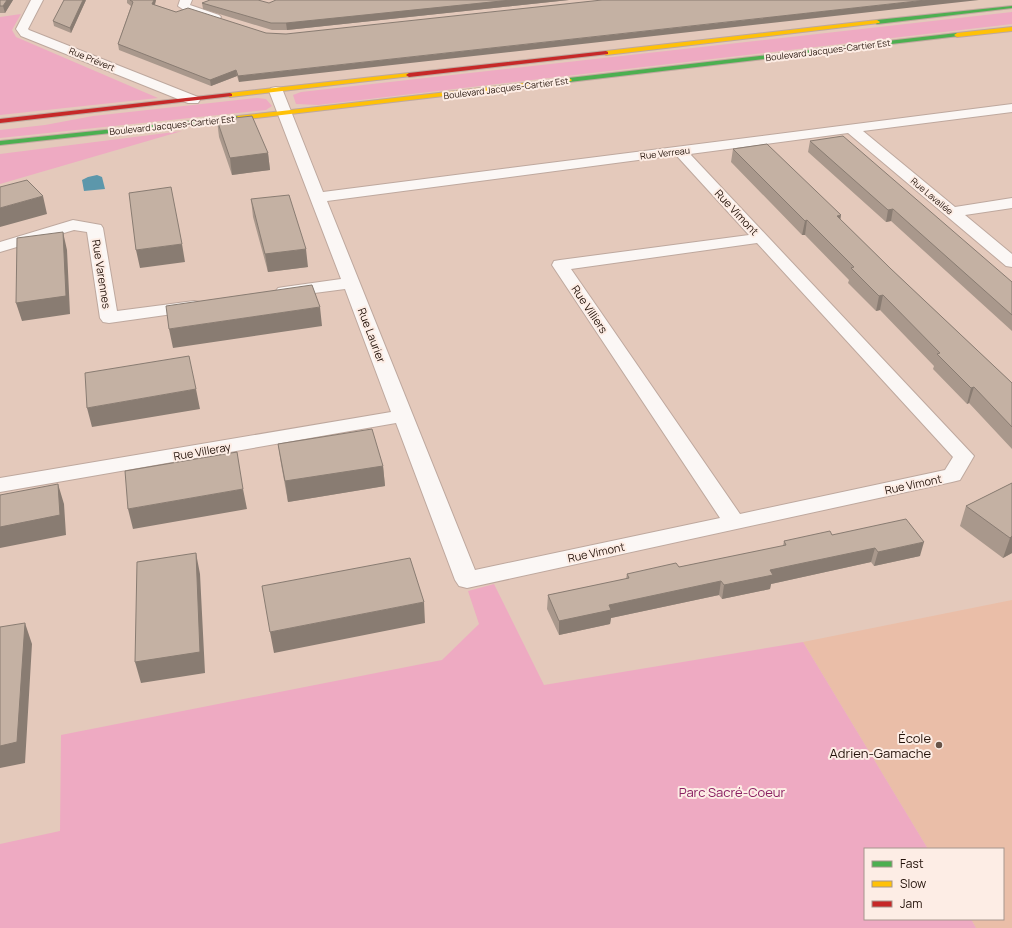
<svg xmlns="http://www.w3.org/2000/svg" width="1012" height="928" font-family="Manrope,sans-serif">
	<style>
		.built { fill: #eabea8 }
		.green { fill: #eeaac2 }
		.water { fill: #5c97ab }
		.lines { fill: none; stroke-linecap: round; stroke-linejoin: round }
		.street-casing { stroke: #bea89e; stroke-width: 2 }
		.fast-casing { stroke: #bea89e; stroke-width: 2 }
		.slow-casing { stroke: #bea89e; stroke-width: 2 }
		.jam-casing { stroke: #bea89e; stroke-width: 2 }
		.street { fill: #fbf7f5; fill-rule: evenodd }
		.fast { fill: #4caf50; fill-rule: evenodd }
		.slow { fill: #ffc107; fill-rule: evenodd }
		.jam { fill: #c62828; fill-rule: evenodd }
		.wall { fill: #a9988c }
		.shaded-wall { fill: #897c72 }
		.building { fill: #c4b1a3; stroke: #897c72 }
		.poi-dot { fill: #675348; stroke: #fdede5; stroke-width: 1.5 }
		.labels { text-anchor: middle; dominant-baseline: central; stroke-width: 4; stroke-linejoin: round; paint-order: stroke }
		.far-street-label { font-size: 9px; fill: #24130a; stroke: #fdede5 }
		.street-label { font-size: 11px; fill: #24130a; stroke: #fdede5 }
		.near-poi-label { font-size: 13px; fill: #24130a; stroke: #fdede5; text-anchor: end }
		.near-park-label { font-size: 13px; fill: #891e61; stroke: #fdede5 }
	</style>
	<rect width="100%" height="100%" fill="#e4c9bb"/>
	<path class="built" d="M 1012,600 L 1012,928 L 976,928 L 971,919 L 1003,919 L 1003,849 L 928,849 L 803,642 Z"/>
	<path class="green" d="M 1012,12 L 1012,24 L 318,105 L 296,104 L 293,95 L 301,92 Z
		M 21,14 L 12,30 L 16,37 L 158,98 L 0,115 L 0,17 Z
		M 257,98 L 266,99 L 272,106 L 266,110 L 0,138 L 0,130 L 45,125 L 93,116 Z
		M 182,131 L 0,184 L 0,154 Z
		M 494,584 L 544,685 L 803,642 L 928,849 L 865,849 L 865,919 L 971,919 L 976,928 L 0,928 L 0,844 L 60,831 L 61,735 L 442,660 L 479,624 L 468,591 Z"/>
	<path class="water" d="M 97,175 L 102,177 L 105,189 L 84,191 L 82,180 L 88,177 Z"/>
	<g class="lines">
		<defs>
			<path id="street" d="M 31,0 L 43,0 L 28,29 L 29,30 L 198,97 L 200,100 L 198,103 L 188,103 L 21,36 L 16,29 Z
				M 180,0 L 192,0 L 190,5 L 219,15 L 221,17 L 219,19 L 215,21 L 187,12 L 178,6 Z
				M 276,87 L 281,88 L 283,91 L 323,192 L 1012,104 L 1012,112 L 863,131 L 955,207 L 1012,198 L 1012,208 L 965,215 L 1012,254 L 1012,267 L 1006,266 L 848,133 L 690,154 L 974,456 L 960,480 L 952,482 L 467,588 L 459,586 L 455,580 L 396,423 L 0,492 L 0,478 L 391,412 L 345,289 L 284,297 L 278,296 L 275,292 L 278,288 L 284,287 L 341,279 L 269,91 L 271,88 ZM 676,155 L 749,235 L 560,260 L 554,261 L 552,265 L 720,518 L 475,570 L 327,201 ZM 757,243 L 953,457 L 945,470 L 740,514 L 571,269 Z
				M 73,220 L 101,225 L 103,228 L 117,311 L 194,301 L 200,302 L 203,306 L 200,310 L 194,311 L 109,323 L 103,322 L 100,318 L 87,232 L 74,230 L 0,252 L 0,242 Z"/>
			<path id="fast" d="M 1012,6 L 1012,8 L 877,24 L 874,22 L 877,20 Z
				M 957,33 L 960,35 L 959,36 L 569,82 L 566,80 L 569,78 Z
				M 238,116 L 240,117 L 240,119 L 0,145 L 0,141 Z"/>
			<path id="slow" d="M 877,20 L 880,22 L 879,23 L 606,55 L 603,53 L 606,51 Z
				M 1012,27 L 1012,31 L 957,37 L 954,35 L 957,33 Z
				M 409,73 L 412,75 L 411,76 L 230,97 L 227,95 L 230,93 Z
				M 569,78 L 572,80 L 571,81 L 238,120 L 235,118 L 238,116 Z"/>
			<path id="jam" d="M 606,51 L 608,52 L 608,54 L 409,77 L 406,75 L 409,73 Z
				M 230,93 L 232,94 L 232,96 L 0,123 L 0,119 Z"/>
		</defs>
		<use href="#street" class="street-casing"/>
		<use href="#fast" class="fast-casing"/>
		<use href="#slow" class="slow-casing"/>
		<use href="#jam" class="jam-casing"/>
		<use href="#street" class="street"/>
		<use href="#fast" class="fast"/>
		<use href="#slow" class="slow"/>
		<use href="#jam" class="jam"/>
	</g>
	<path class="wall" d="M 0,0 L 13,0 L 5,13 L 0,13 Z
		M 86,0 L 71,33 L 54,26 L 53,21 Z
		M 127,0 L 156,0 L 155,5 L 176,12 L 266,33 L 239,82 L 237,76 L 211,86 L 119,50 L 118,44 L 131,6 L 127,3 Z
		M 569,0 L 287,30 L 272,30 L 203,9 L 202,3 L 269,3 Z
		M 217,120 L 268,153 L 270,170 L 232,175 L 219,137 Z
		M 810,141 L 1012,282 L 1012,331 L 891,221 L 886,222 L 808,152 Z
		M 733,149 L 841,220 L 890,268 L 1012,383 L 1012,449 L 969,403 L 967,404 L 933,369 L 934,366 L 880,310 L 876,311 L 848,283 L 849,280 L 805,235 L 802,235 L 731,162 Z
		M 251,199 L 308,267 L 268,272 L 253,217 Z
		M 278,444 L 383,466 L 385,486 L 288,502 L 281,464 Z
		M 1012,483 L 1012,553 L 1003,558 L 960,526 L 966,506 Z
		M 832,535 L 920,556 L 874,566 L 871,562 L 771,584 L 770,589 L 722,599 L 719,595 L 611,618 L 610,624 L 559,635 L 547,609 L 548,595 L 626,579 L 627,574 L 679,567 L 783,546 L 784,541 Z"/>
	<path class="shaded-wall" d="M 7,0 L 13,0 L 5,13 L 3,6 Z
		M 83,0 L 86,0 L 71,33 L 70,28 Z
		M 154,0 L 156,0 L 153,10 L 152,4 Z
		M 511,0 L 569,0 L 287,30 L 286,23 Z
		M 926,0 L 979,0 L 239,82 L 238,76 Z
		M 236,70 L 237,76 L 211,86 L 210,80 Z
		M 268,153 L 270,170 L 232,175 L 230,158 Z
		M 43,196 L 47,214 L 0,227 L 0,208 Z
		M 893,209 L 891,221 L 886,222 L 888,210 Z
		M 841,215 L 839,230 L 837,216 Z
		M 807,220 L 805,235 L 802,235 L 805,221 Z
		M 63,232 L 67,250 L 70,314 L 22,321 L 16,303 Z
		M 182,244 L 185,262 L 140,268 L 136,250 Z
		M 306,249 L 308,267 L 268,272 L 265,254 Z
		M 883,295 L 880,310 L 876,311 L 879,296 Z
		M 320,307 L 322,326 L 173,348 L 169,329 Z
		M 974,387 L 969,403 L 967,404 L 971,388 Z
		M 196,389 L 200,409 L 92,427 L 87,408 Z
		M 383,466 L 385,486 L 288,502 L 285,481 Z
		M 58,484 L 64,504 L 66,535 L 0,548 L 0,527 Z
		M 243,489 L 247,509 L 133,529 L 128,509 Z
		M 1012,536 L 1012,553 L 1003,558 L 1010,538 Z
		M 924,542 L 920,556 L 874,566 L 878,552 Z
		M 875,548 L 871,562 L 771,584 L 770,589 L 722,599 L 724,585 L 770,570 Z
		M 196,553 L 200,574 L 205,673 L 141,683 L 135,662 Z
		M 721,581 L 719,595 L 611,618 L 610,624 L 559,635 L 559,621 L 609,605 Z
		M 424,602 L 425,623 L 274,653 L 270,632 Z
		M 25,623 L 32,644 L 25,763 L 0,768 L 0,746 Z"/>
	<path class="building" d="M 0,0 L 7,0 L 3,6 L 0,6 Z
		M 64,0 L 83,0 L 70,28 L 53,21 Z
		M 130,0 L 154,0 L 152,4 L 176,12 L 188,8 L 266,33 L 286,34 L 602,0 L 926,0 L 238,76 L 236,70 L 210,80 L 118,44 L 133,2 Z
		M 210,0 L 258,0 L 269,3 L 276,0 L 511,0 L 286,23 L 271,23 L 202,3 Z
		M 252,116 L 268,153 L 230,158 L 217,120 Z
		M 843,136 L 1012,282 L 1012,315 L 893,209 L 888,210 L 810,141 Z
		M 767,144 L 841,215 L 837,216 L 890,268 L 1012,383 L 1012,427 L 974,387 L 971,388 L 937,354 L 940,353 L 883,295 L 879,296 L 851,268 L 854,267 L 807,220 L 805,221 L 733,149 Z
		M 27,180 L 43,196 L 0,208 L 0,187 Z
		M 171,187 L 182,244 L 136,250 L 129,193 Z
		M 289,195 L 306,249 L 265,254 L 251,199 Z
		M 63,232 L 66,296 L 16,303 L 17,238 Z
		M 312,285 L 320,307 L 169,329 L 166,306 Z
		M 189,356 L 196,389 L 87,408 L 85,373 Z
		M 372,429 L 383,466 L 285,481 L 278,444 Z
		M 237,452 L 243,489 L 128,509 L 125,471 Z
		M 1012,483 L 1012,536 L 1010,538 L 966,506 Z
		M 58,484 L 60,515 L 0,527 L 0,495 Z
		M 906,519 L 924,542 L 878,552 L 875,548 L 770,570 L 773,575 L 724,585 L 721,581 L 609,605 L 611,610 L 559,621 L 548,595 L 629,578 L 627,574 L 676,563 L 679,567 L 786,545 L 784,541 L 830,531 L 832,535 Z
		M 196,553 L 200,652 L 135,662 L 137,562 Z
		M 410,558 L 424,602 L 270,632 L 262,586 Z
		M 25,623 L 17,742 L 0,746 L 0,627 Z"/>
	<circle class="poi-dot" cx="939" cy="745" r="4"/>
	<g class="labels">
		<g class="far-street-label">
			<text transform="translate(828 50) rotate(-7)">Boulevard Jacques-Cartier Est</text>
			<text transform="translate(92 59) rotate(22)">Rue Prévert</text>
			<text transform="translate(506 88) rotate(-7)">Boulevard Jacques-Cartier Est</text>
			<text transform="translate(172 125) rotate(-6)">Boulevard Jacques-Cartier Est</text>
			<text transform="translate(665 153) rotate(-7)">Rue Verreau</text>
			<text transform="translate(932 196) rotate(40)">Rue Lavallée</text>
		</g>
		<g class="street-label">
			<text transform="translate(737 212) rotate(47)">Rue Vimont</text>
			<text transform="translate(102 274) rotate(81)">Rue Varennes</text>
			<text transform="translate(590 309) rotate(56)">Rue Villiers</text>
			<text transform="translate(372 335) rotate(69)">Rue Laurier</text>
			<text transform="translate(202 451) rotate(-10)">Rue Villeray</text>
			<text transform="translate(913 484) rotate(-12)">Rue Vimont</text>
			<text transform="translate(596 552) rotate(-12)">Rue Vimont</text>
		</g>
		<g class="near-poi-label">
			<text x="931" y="738">École<tspan x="931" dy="15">Adrien-Gamache</tspan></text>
		</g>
		<g class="near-park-label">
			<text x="732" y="792">Parc Sacré-Coeur</text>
		</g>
	</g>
	<rect x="864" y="848" width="140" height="72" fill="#fdede5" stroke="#a6968d"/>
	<rect x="872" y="861" width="20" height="6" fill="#4caf50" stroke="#a6968d"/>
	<text x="900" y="868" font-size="12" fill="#24130a">Fast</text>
	<rect x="872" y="881" width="20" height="6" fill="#ffc107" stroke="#a6968d"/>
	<text x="900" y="888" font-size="12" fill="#24130a">Slow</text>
	<rect x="872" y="901" width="20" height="6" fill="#c62828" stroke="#a6968d"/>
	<text x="900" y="908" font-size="12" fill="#24130a">Jam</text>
</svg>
